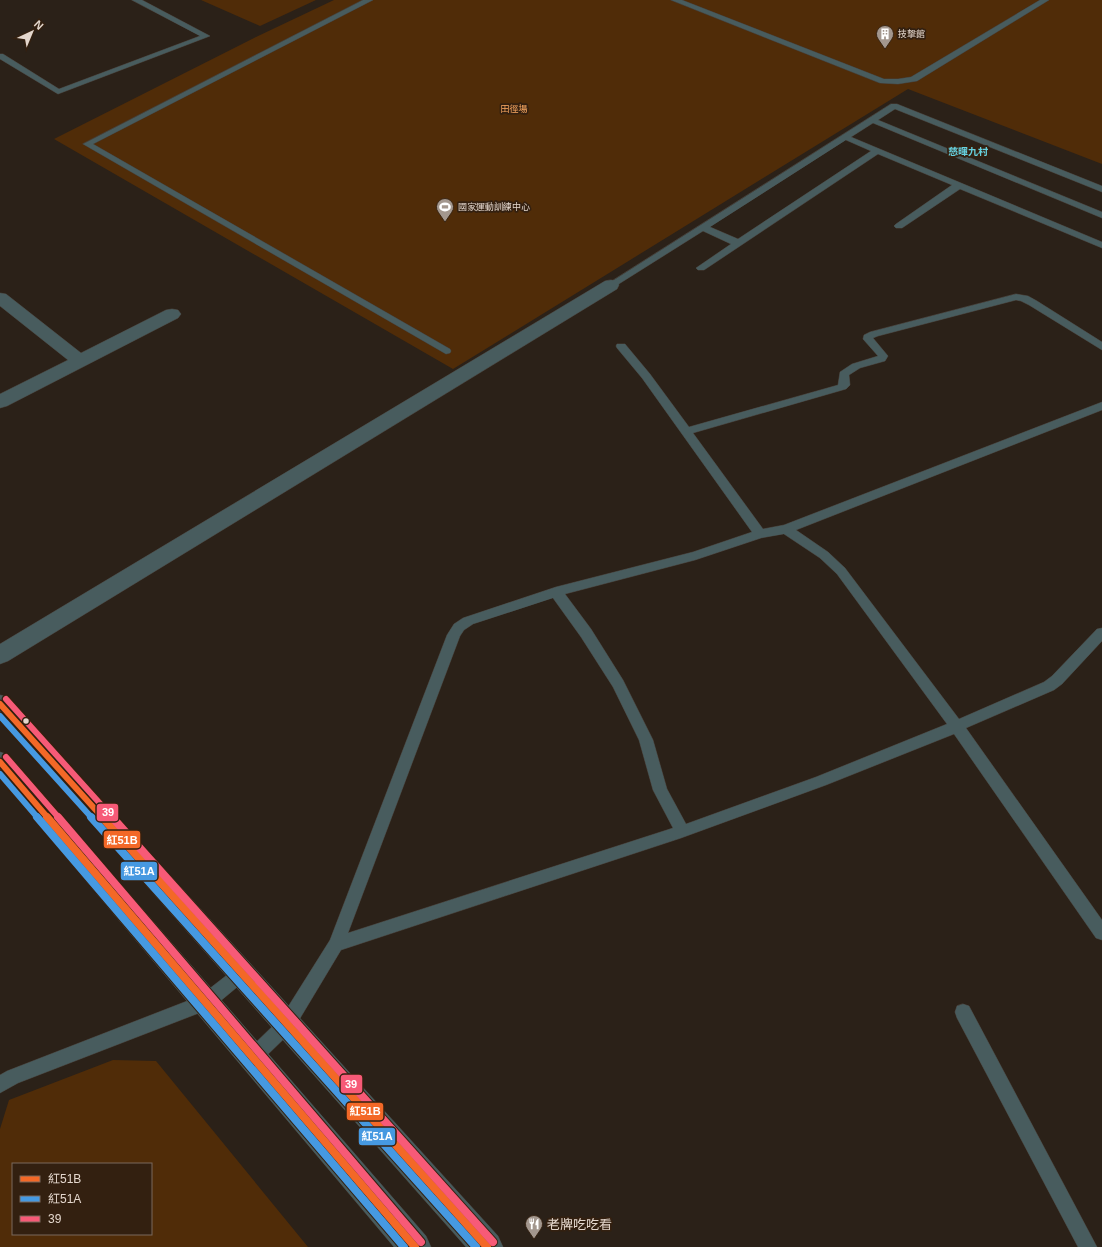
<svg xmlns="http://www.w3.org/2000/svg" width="1102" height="1247" font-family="Helvetica,'Noto Sans TC',sans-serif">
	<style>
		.green { fill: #502c08; fill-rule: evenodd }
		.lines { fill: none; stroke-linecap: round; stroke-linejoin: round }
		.service-casing { stroke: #473e37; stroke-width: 1 }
		.minor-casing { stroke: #473e37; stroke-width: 1 }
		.tertiary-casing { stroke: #473e37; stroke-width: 1 }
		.service { fill: #485c5e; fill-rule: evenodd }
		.minor { fill: #485c5e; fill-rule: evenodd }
		.tertiary { fill: #485c5e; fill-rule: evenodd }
		.bus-1-far1-casing { stroke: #332010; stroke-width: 9 }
		.bus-1-casing { stroke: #332010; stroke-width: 10 }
		.bus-2-far1-casing { stroke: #332010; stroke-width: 9 }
		.bus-2-casing { stroke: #332010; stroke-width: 10 }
		.bus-3-far1-casing { stroke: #332010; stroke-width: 9 }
		.bus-3-casing { stroke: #332010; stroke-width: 10 }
		.bus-1-far1 { stroke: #f36827; stroke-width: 6 }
		.bus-1 { stroke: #f36827; stroke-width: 8 }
		.bus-2-far1 { stroke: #4699e1; stroke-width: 6 }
		.bus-2 { stroke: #4699e1; stroke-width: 8 }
		.bus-3-far1 { stroke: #f75a77; stroke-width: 6 }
		.bus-3 { stroke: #f75a77; stroke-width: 8 }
		.bus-dot { fill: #e4d7cd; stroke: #332010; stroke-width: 1.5 }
		.labels { text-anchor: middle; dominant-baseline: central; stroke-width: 3.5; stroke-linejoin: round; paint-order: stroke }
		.far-poi-label { font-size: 9px; fill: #e4d7cd; stroke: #332010; text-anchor: start }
		.far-park-label { font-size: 9px; fill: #feaa62; stroke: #332010 }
		.far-neighbourhood-label { font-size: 10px; font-weight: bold; fill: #66d1df; stroke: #332010 }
		.near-poi-label { font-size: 13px; fill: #e4d7cd; stroke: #332010; text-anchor: start }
		.line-badge { stroke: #332010; stroke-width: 1.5 }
		.badge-label { font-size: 11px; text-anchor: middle; font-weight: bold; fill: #fff }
	</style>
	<rect width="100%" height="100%" fill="#2b2118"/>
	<path class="green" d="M 201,0 L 316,0 L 260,26 Z
		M 334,0 L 1102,0 L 1102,164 L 908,89 L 453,369 L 54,139 L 256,37 Z
		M 113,1060 L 156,1061 L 308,1247 L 0,1247 L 0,1129 L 9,1100 ZM 13,1164 L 151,1164 L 151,1234 L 13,1234 Z"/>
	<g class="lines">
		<defs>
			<path id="service" d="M 132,0 L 142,0 L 210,36 L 58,94 L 0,59 L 0,54 L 3,54 L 59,89 L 200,36 Z
				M 363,0 L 373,0 L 93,144 L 450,349 L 451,351 L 450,353 L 446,354 L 83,144 Z
				M 671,0 L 682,0 L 884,79 L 898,79 L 911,77 L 1040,0 L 1049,0 L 917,81 L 898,84 L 880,83 Z
				M 891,104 L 897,104 L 1102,186 L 1102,192 L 895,109 L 878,120 L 1102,212 L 1102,218 L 873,123 L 851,137 L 1102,242 L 1102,248 L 960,189 L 902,228 L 896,228 L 894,226 L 896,224 L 952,185 L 878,154 L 704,270 L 698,270 L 696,268 L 731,244 L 703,231 L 614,287 L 611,288 L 606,285 ZM 846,140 L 871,151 L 738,239 L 710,227 Z
				M 1016,294 L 1028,296 L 1037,301 L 1102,342 L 1102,350 L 1029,305 L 1021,301 L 1016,300 L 878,336 L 873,338 L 888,356 L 885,361 L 860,368 L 849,375 L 850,385 L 846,389 L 693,433 L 763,529 L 784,525 L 1102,402 L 1102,410 L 796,530 L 828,552 L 845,568 L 959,719 L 1044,682 L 1052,676 L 1097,629 L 1102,628 L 1102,641 L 1062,684 L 1054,690 L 966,728 L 1102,920 L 1102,940 L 1096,938 L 954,734 L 826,785 L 681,838 L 341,950 L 293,1030 L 259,1063 L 253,1065 L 247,1063 L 245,1057 L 247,1051 L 281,1018 L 330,940 L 447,635 L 454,624 L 463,618 L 556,587 L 693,552 L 752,532 L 642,378 L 617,348 L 616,346 L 617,344 L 625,344 L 650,374 L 689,427 L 838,385 L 840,372 L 852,364 L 878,356 L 863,339 L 864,335 L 870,332 ZM 784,534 L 820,558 L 837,574 L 947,724 L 816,777 L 686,824 L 667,789 L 653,740 L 623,680 L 591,629 L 565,594 L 695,560 L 761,538 ZM 553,598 L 581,637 L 613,687 L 639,740 L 653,790 L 673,828 L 348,933 L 460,636 L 464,630 L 473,624 Z
				M 242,965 L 248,968 L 250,973 L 248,978 L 212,1008 L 18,1083 L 0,1093 L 0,1075 L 7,1071 L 200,996 L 236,968 Z
				M 963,1004 L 969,1006 L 1097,1247 L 1078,1247 L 957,1018 L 955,1012 L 957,1006 Z"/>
			<path id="minor" d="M 611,280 L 617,281 L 619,285 L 617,289 L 8,661 L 0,664 L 0,644 L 605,281 Z
				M 0,293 L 6,294 L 81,353 L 166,310 L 172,309 L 178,310 L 181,314 L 178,318 L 7,406 L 0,408 L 0,394 L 68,360 L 0,306 Z"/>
			<path id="tertiary" d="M 0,695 L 8,697 L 498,1236 L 503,1247 L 466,1247 L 0,720 Z
				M 0,752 L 9,755 L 426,1236 L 431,1247 L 394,1247 L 0,779 Z"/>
		</defs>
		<use href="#service" class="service-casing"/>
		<use href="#minor" class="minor-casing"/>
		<use href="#tertiary" class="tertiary-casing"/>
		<use href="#service" class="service"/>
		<use href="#minor" class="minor"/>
		<use href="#tertiary" class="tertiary"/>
		<defs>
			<path id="bus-1-far1" d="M 0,704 L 103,818
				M 0,762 L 48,818"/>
			<path id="bus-1" d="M 47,817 L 415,1247
				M 102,817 L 487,1247"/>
			<path id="bus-2-far1" d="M 0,716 L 92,818
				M 0,774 L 38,818"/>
			<path id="bus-2" d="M 37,817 L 404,1247
				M 91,817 L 476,1247"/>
			<path id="bus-3-far1" d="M 6,699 L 113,818
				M 6,757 L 59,818"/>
			<path id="bus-3" d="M 58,817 L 421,1242
				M 112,817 L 493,1242"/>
		</defs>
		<use href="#bus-1-far1" class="bus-1-far1-casing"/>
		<use href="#bus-1" class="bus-1-casing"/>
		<use href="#bus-2-far1" class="bus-2-far1-casing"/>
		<use href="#bus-2" class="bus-2-casing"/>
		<use href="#bus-3-far1" class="bus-3-far1-casing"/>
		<use href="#bus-3" class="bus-3-casing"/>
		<use href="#bus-1-far1" class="bus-1-far1"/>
		<use href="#bus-1" class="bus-1"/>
		<use href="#bus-2-far1" class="bus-2-far1"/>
		<use href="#bus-2" class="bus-2"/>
		<use href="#bus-3-far1" class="bus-3-far1"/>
		<use href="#bus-3" class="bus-3"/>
	</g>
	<defs>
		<symbol id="building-pin" viewBox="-11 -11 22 30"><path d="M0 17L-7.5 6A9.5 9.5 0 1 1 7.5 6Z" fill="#a3978e" stroke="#332010"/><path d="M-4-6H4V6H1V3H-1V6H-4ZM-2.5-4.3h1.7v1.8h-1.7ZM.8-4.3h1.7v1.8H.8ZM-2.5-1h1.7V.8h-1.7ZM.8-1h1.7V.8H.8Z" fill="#fff"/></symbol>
		<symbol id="stadium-pin" viewBox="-11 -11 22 30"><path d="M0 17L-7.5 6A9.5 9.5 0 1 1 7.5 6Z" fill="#a3978e" stroke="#332010"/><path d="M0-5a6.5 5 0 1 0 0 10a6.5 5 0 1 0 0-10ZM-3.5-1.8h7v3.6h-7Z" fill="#fff"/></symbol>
		<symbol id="restaurant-pin" viewBox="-11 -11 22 30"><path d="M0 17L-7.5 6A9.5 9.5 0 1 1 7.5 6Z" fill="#a3978e" stroke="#332010"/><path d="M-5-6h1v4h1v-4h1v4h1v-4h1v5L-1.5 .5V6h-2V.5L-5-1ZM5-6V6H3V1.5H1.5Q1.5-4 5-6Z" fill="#fff"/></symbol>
	</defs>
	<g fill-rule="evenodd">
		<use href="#building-pin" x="875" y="24" width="20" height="27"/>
		<use href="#stadium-pin" x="435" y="197" width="20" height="27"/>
		<use href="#restaurant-pin" x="524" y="1214" width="20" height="27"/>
	</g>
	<circle class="bus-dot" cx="26" cy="721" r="3.5"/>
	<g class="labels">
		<g class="far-poi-label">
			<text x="898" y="34">技擊館</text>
			<text x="458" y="207">國家運動訓練中心</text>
		</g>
		<g class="far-park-label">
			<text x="514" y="109">田徑場</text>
		</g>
		<g class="far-neighbourhood-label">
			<text x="968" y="151">慈暉九村</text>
		</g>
		<g class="near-poi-label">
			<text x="547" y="1224">老牌吃吃看</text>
		</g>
	</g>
	<g class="line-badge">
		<rect x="96" y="803" width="23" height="19" rx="4" fill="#f75a77"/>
		<rect x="103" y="830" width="38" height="19" rx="4" fill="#f36827"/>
		<rect x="120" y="861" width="38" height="20" rx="4" fill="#4699e1"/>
		<rect x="340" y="1074" width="23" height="20" rx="4" fill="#f75a77"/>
		<rect x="346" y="1102" width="38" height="19" rx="4" fill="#f36827"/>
		<rect x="358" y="1127" width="38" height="19" rx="4" fill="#4699e1"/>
	</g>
	<g class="badge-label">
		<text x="108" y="816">39</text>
		<text x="122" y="844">紅51B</text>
		<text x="139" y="875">紅51A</text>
		<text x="351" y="1088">39</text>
		<text x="365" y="1115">紅51B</text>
		<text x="377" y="1140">紅51A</text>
	</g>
	<rect x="12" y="1163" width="140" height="72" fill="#332010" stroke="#7a695c"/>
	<rect x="20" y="1176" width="20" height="6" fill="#f36827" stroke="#7a695c"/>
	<text x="48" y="1183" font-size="12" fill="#e4d7cd">紅51B</text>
	<rect x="20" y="1196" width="20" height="6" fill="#4699e1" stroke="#7a695c"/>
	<text x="48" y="1203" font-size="12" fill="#e4d7cd">紅51A</text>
	<rect x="20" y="1216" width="20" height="6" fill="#f75a77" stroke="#7a695c"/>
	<text x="48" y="1223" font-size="12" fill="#e4d7cd">39</text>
	<g transform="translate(32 32) rotate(44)" stroke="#332010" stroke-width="3" paint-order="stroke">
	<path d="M0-3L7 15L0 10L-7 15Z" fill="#e4d7cd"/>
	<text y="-6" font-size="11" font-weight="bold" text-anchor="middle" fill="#e4d7cd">N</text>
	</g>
</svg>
